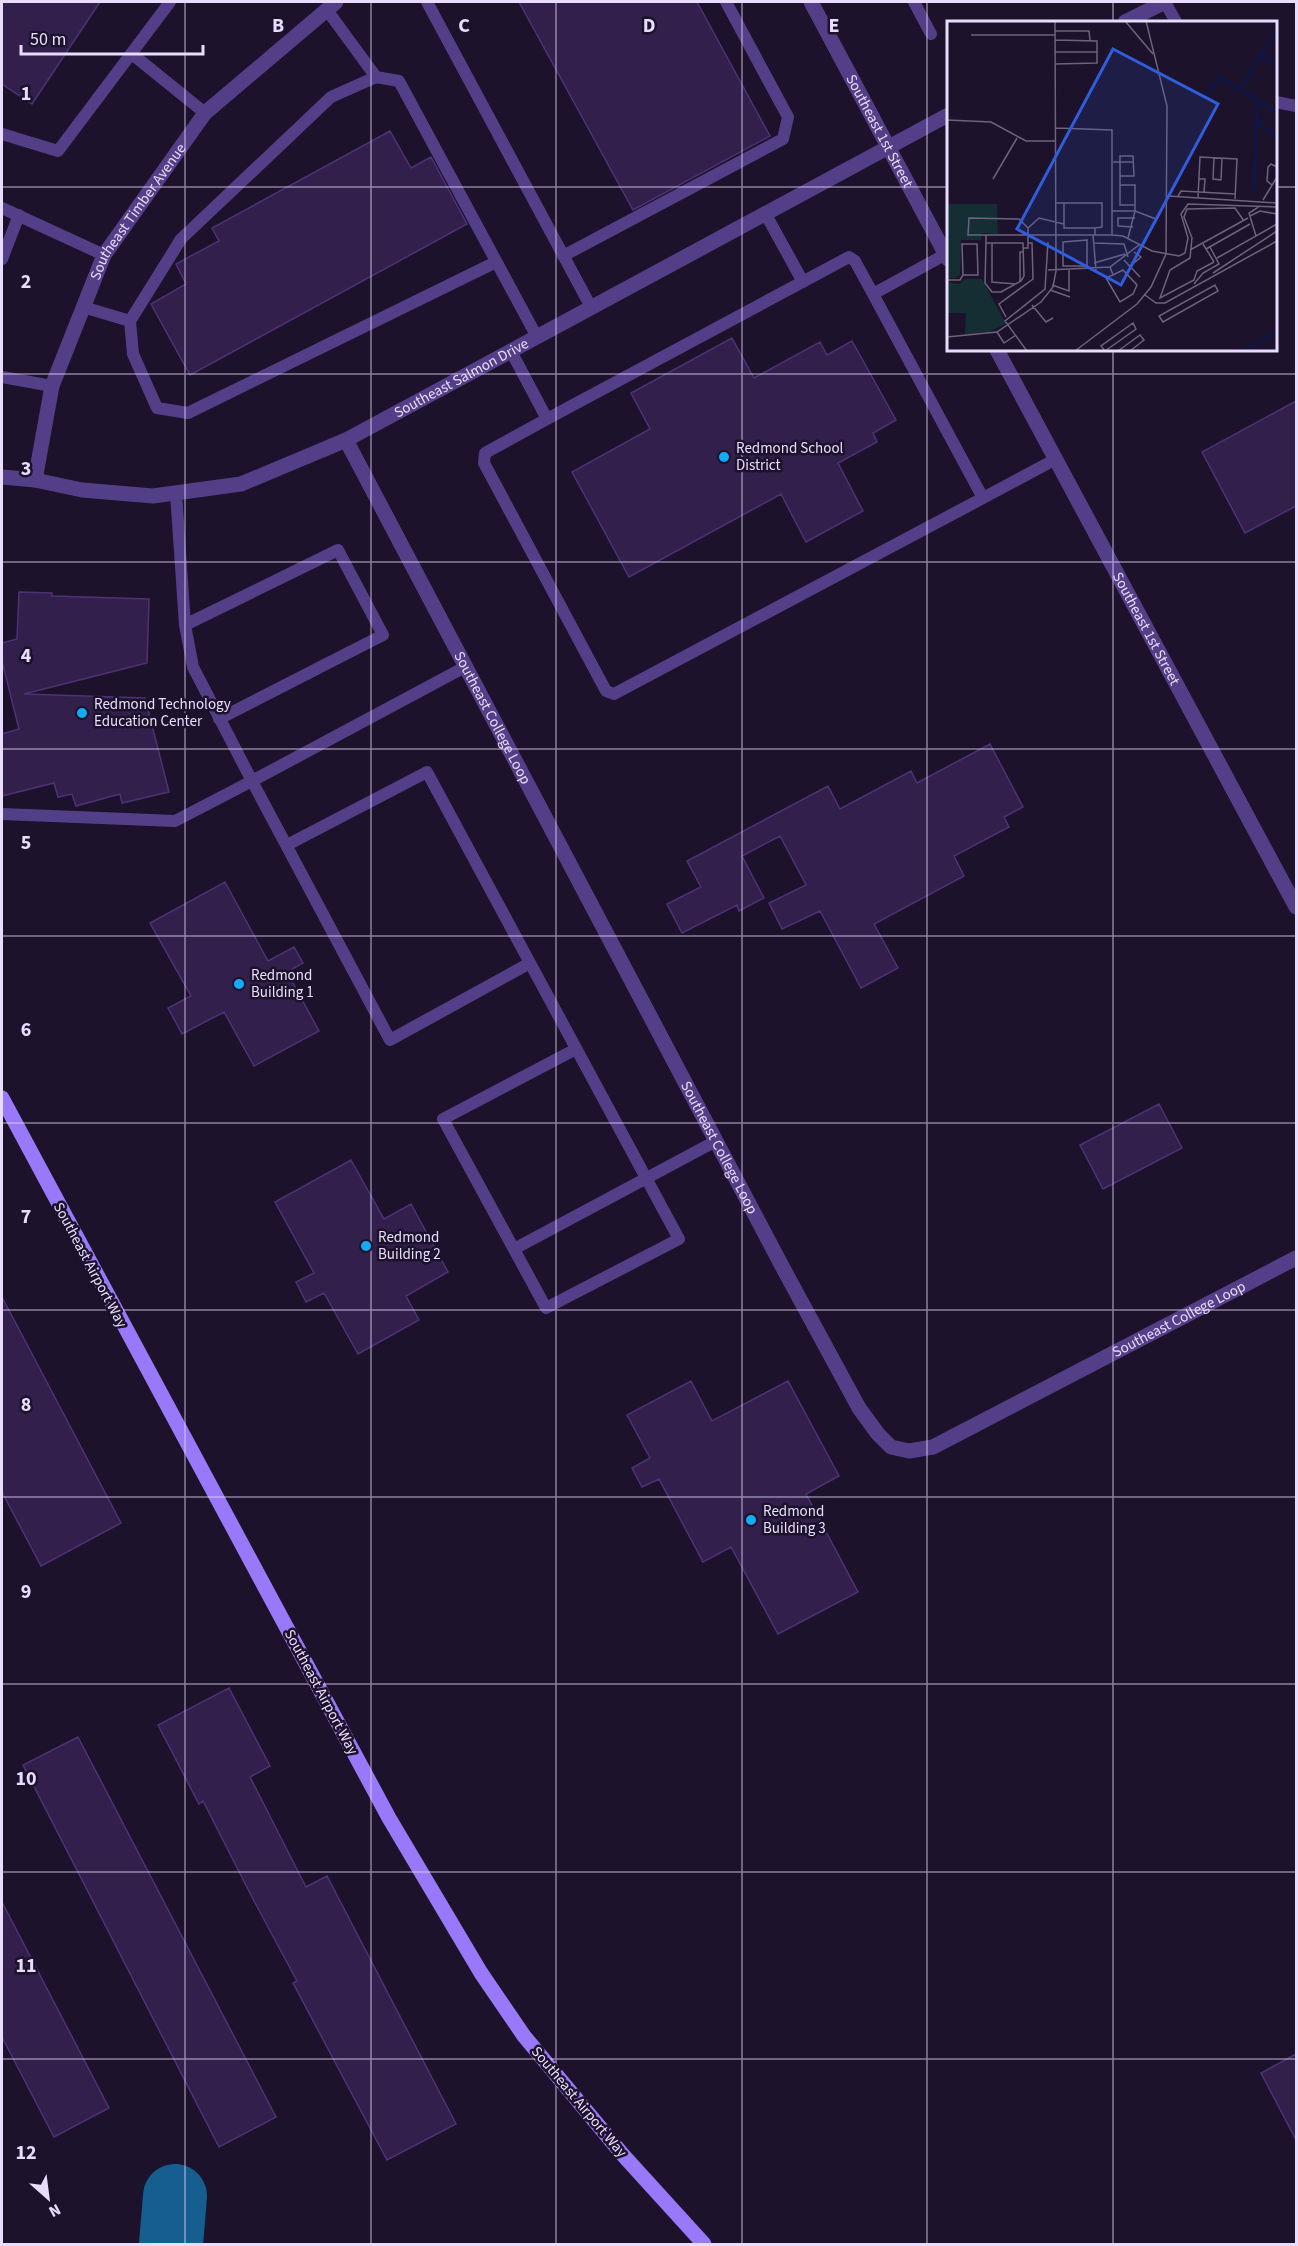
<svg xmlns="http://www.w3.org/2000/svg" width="1298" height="2246" font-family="'Source Sans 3',sans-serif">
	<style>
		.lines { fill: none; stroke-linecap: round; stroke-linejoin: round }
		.taxiway { stroke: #175e90; stroke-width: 64 }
		.building { fill: #321f4b; stroke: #4f3276; stroke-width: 1.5 }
		.lane { stroke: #533f87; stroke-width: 12 }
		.street { stroke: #533f87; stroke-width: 15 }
		.secondary { stroke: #9978f9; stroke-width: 15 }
		.grid { fill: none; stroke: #e8ddfe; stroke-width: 1.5; stroke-opacity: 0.55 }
		.poi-dot { fill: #12abf5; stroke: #1c122b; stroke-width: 2 }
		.labels { text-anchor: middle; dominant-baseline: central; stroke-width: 5; stroke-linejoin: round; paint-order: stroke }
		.street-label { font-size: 15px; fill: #e8ddfe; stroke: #1c122b }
		.poi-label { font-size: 15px; fill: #e8ddfe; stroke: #1c122b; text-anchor: start }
		.inset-river { fill: none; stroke: #0e1648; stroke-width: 3 }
		.inset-road { fill: none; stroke: #6e637f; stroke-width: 1.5 }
		.view { fill: #315cdc; fill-opacity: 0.15; stroke: #315cdc; stroke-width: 3 }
		.inset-edge { fill: none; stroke: #e8ddfe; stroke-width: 3 }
		.grid-label { font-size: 20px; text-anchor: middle; font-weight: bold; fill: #e8ddfe; stroke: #1c122b; stroke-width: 5; stroke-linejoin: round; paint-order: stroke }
	</style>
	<rect width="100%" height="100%" fill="#1c122b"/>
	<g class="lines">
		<path class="taxiway" d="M 171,2244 L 175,2196"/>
	</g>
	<path class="building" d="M 2,2 L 100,2 L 32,104 L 2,84 Z
		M 519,2 L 697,2 L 770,136 L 633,210 Z
		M 390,131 L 411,168 L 431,157 L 467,224 L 190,375 L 151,304 L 186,284 L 176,264 L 219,241 L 212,228 Z
		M 732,338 L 754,378 L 820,342 L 827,355 L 852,341 L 896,420 L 873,433 L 877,442 L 838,463 L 863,511 L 806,542 L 781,494 L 629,577 L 572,472 L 650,429 L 631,393 Z
		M 1296,401 L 1296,506 L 1245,533 L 1202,452 Z
		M 19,592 L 52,593 L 52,596 L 149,599 L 147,663 L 24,694 L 145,698 L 169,792 L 122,803 L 120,794 L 76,806 L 72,794 L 58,797 L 54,783 L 2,796 L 2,734 L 19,729 L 2,661 L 2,643 L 17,639 Z
		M 990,744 L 1023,807 L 1004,817 L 1009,827 L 954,856 L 964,876 L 874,924 L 898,968 L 861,988 L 820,911 L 782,929 L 769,903 L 806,885 L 780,836 L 742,856 L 764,898 L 739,911 L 737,905 L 682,933 L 667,904 L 701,887 L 687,861 L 828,786 L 840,809 L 911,771 L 917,783 Z
		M 225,882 L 268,961 L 294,947 L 303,963 L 287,972 L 319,1031 L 254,1066 L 224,1012 L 182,1034 L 168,1008 L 191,996 L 150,923 Z
		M 1159,1104 L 1182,1148 L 1103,1189 L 1080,1145 Z
		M 351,1160 L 384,1219 L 411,1204 L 448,1272 L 406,1296 L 419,1320 L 358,1354 L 324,1293 L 306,1302 L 296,1282 L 314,1273 L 275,1202 Z
		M 2,1297 L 121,1523 L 41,1566 L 2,1492 Z
		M 691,1381 L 712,1421 L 788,1381 L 839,1476 L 806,1494 L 858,1592 L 778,1634 L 731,1547 L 703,1562 L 659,1479 L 642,1487 L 632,1468 L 650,1458 L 627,1415 Z
		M 229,1688 L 270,1766 L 250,1777 L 306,1887 L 327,1876 L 456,2124 L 387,2160 L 293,1983 L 297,1981 L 254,1901 L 203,1801 L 199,1804 L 158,1725 Z
		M 78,1737 L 276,2117 L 219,2147 L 23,1765 Z
		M 2,1902 L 109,2108 L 54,2137 L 2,2037 Z
		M 1296,2054 L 1296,2140 L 1261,2073 Z"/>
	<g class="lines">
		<path class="lane" d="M 427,2 L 591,307
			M 914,2 L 931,34
			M 1165,2 L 1176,22
			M 327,10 L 376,77 L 399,81 L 537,337
			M 132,54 L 205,113
			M 1276,102 L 1296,106
			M 2,134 L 58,151 L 170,2
			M 2,208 L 104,255
			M 765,213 L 803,282
			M 563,256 L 783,139 L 788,117 L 726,2
			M 2,259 L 19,215
			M 873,294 L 983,498 L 1056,459
			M 83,307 L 130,321 L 133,354 L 157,408 L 188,413 L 496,262
			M 130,321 L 181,239 L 331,97 L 376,77
			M 511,351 L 547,419 L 849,257 L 855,261 L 873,294 L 948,253
			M 2,377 L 52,386
			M 547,419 L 485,453 L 484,463 L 606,691 L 614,694 L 983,498
			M 176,493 L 185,625 L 193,667 L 252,781 L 465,667
			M 185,625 L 338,550 L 383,635 L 219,719
			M 2,814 L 175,821 L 252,781 L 390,1040 L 530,963 L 679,1239 L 546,1308 L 443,1119 L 576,1049
			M 287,845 L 427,772 L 530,963
			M 514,1249 L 716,1141"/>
		<g class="street">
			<path id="s1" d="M 811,2 L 948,259"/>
			<path d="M 1125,22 L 1165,2"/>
			<path id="s2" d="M 997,350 L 1296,907"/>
			<path id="s3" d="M 346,440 L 783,1268 L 859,1408 L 878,1434 L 891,1447 L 909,1451 L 933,1447 L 1296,1258"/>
			<path id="s4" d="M 2,477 L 35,480 L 82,490 L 153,496 L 241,484 L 346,440 L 948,115"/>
			<path id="s5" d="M 35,480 L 52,386 L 104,255 L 205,113 L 336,2"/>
		</g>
		<path class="secondary" d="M 2,1098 L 389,1818 L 481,1973 L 524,2036 L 623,2155 L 704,2244"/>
	</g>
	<path class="grid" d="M 185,2 L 185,2244M 371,2 L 371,2244M 556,2 L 556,2244M 742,2 L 742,2244M 927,2 L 927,2244M 1113,2 L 1113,22M 2,187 L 948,187M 1276,187 L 1296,187M 1113,350 L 1113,2244M 2,374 L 1296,374M 2,562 L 1296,562M 2,749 L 1296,749M 2,936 L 1296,936M 2,1123 L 1296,1123M 2,1310 L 1296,1310M 2,1497 L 1296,1497M 2,1684 L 1296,1684M 2,1872 L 1296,1872M 2,2059 L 1296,2059"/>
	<g class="poi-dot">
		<circle cx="724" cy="457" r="6"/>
		<circle cx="82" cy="713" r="6"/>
		<circle cx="239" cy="984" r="6"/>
		<circle cx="366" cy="1246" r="6"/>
		<circle cx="751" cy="1520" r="6"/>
	</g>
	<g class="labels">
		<g class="street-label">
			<text stroke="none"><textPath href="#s1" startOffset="146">Southeast 1st Street</textPath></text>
			<text stroke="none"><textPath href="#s5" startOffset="291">Southeast Timber Avenue</textPath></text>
			<text stroke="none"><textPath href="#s4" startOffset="486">Southeast Salmon Drive</textPath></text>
			<text stroke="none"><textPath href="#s2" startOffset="316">Southeast 1st Street</textPath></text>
			<text stroke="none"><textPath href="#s3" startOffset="314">Southeast College Loop</textPath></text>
			<text stroke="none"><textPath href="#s3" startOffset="800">Southeast College Loop</textPath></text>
			<text transform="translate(90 1265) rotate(62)">Southeast Airport Way</text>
			<text stroke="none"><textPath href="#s3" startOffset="1466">Southeast College Loop</textPath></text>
			<text transform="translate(321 1692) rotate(62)">Southeast Airport Way</text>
			<text transform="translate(579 2102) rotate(50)">Southeast Airport Way</text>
		</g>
		<g class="poi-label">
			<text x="736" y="448">Redmond School<tspan x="736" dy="17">District</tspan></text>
			<text x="94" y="704">Redmond Technology<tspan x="94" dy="17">Education Center</tspan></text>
			<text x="251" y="975">Redmond<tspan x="251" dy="17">Building 1</tspan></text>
			<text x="378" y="1237">Redmond<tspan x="378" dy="17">Building 2</tspan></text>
			<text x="763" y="1511">Redmond<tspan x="763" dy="17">Building 3</tspan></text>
		</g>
	</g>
	<g transform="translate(947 21)">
		<rect width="330" height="330" fill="#1c122b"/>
		<path d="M 0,183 L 50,183 L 51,213 L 35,212 L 34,219 L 14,219 L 13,254 L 8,257 L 0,257 ZM 17,258 L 35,258 L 59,303 L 42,311 L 18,313 L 19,292 L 0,292 L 0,261 L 12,263 Z" fill="#152e34"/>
		<path class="inset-river" d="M 311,32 L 330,44M 293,68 L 330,9M 254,80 L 273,56 L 330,91M 310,101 L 330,114M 307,171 L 310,91 L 314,81M 297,330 L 330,311"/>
		<path class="inset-road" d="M 178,0 L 206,33M 108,10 L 142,10 L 143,19M 24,14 L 108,14M 108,19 L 150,20 L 150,42 L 108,43M 108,31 L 150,31M 0,99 L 44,101 L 79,120 L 109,120M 109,107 L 165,109 L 165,214M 267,137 L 266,158 L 274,159 L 275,137M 166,141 L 187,141M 173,155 L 187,155 L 186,135 L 173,135 L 173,164 L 188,164 L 188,190 L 209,198M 46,158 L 70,117M 252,158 L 258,158 L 257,171M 173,164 L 173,184 L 187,184M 325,164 L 320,160 L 321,146 L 324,143 L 330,146M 221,175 L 330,182M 231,175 L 234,170 L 288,173M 251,176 L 253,136 L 290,138 L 288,178M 316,179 L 330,156M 109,182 L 117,182 L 117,203M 117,182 L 155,182 L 155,206 L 148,207M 165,190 L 188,190 L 181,217M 303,195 L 313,190 L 330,193M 186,206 L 171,205 L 171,197 L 188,197M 81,207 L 92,197 L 117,203 L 117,207 L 148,207 L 148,214M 146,214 L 149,249M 309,215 L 302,192 L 313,185M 140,218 L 140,246M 140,219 L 116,221 L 116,245 L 140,245M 39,222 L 76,222 L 77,255 L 74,260 L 54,271 L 45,271 L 38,262 L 39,222 L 39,214M 146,222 L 177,223 L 181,236M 256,223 L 267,241M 76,227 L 81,227 L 81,207 L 72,198 L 22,197 L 21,214 L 165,214 L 176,215 L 205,230 L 232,235 L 238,232 L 241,217 L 234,193 L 241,183 L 330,186M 259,228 L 303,203M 243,229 L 301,197M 270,237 L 330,203M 177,239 L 193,256M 267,241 L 250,250 L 247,259 L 213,277 L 223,249 L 243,237 L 245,217 L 237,196 L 240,188 L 288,187 L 297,200M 147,242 L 178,233M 163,246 L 166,254 L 176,249 L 190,264 L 186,273 L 173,281 L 159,257 L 166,254M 182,246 L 194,236 L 187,231M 101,249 L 163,246 L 192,224M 266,252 L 330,210M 0,259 L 13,259 L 16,254 L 15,223 L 30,223 L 31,254 L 16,254M 45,260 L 45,222M 44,261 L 69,263M 73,261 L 73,231 L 76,231M 247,263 L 256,252 L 272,243 L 263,226M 105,264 L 122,270 L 122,248M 268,264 L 271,270 L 216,301 L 212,295 ZM 103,269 L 123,276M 198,274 L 209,282 L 218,282 L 330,220M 85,284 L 99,301 L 106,297M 59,296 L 52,283 L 86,258 L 85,222 L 81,222M 50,311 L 57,322 L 69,314M 0,316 L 50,311 L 94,281 L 106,266 L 109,250 L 108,0M 80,330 L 58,300 L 98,268 L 101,221M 128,330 L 190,283 L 204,266 L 219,233 L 220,85 L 199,0M 158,330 L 154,325 L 186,302 L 189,308 L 158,330M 171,330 L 193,314 L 197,319 L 183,330"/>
		<path class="view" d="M 166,28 L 271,83 L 174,264 L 70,208 Z"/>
		<rect width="330" height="330" class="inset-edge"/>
	</g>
	<g class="grid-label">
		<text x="278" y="32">B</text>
		<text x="464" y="32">C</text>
		<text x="649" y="32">D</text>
		<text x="834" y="32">E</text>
		<text x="26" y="100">1</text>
		<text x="26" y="288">2</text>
		<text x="26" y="475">3</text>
		<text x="26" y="662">4</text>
		<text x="26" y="849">5</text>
		<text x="26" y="1036">6</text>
		<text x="26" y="1223">7</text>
		<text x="26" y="1411">8</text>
		<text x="26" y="1598">9</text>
		<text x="26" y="1785">10</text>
		<text x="26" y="1972">11</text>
		<text x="26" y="2159">12</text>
	</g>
	<rect width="1298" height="2246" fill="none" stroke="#e8ddfe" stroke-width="6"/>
	<g transform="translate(48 2198) rotate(152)" stroke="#1c122b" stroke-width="4.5" paint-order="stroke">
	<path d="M0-4.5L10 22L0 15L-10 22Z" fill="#e8ddfe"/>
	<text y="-9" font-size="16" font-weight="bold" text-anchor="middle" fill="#e8ddfe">N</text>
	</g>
	<path d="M21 45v9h182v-9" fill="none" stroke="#e8ddfe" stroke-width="3"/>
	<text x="30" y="45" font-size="18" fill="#e8ddfe" stroke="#1c122b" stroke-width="4.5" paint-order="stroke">50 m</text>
</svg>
